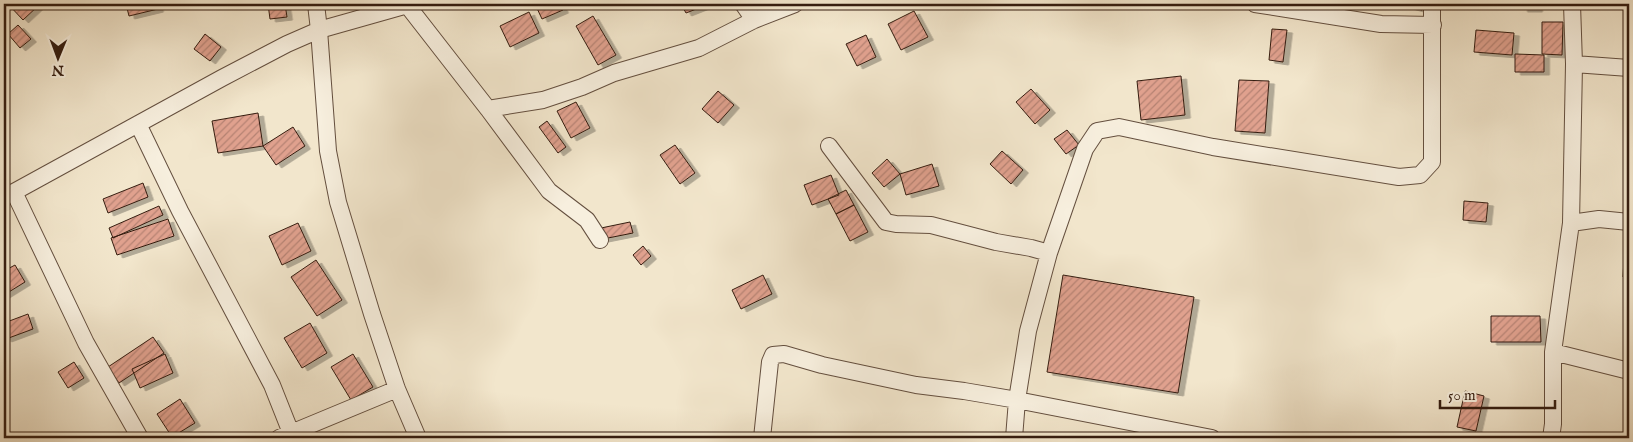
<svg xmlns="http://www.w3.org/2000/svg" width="1633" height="442" font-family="'IM FELL English',serif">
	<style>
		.building { fill: url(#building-hatch); stroke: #351d10; filter: url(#shadow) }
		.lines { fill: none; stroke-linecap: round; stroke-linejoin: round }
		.minor-casing { stroke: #644f3f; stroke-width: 18 }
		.minor { stroke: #f7efde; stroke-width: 16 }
	</style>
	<defs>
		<pattern id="building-hatch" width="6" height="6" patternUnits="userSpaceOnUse" patternTransform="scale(1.25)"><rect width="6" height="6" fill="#e0a18e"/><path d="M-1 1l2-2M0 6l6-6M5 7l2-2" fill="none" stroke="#b68373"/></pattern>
		<filter id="shadow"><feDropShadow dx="5.5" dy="3" stdDeviation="0" flood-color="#0004"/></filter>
	</defs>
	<rect width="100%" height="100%" fill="#f2e6cc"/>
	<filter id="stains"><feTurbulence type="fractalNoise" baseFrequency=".004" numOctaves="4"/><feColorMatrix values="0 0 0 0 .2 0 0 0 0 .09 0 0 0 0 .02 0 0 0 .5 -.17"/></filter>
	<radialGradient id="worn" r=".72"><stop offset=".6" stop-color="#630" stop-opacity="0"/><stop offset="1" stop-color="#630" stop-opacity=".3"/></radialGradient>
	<path class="building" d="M 8,4 L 37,4 L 39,5 L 23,20 Z
		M 126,4 L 157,4 L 158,9 L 129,16 Z
		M 268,4 L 285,4 L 287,17 L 270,19 Z
		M 535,4 L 560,4 L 563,10 L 542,19 Z
		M 681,4 L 703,4 L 704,6 L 686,13 Z
		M 1400,4 L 1423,4 L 1422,10 Z
		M 1522,4 L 1537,4 L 1537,9 L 1522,9 Z
		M 914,11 L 928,37 L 901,50 L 888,24 Z
		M 529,12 L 539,33 L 510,47 L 500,26 Z
		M 593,16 L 616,55 L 598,65 L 576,26 Z
		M 1542,22 L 1563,22 L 1562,55 L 1542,54 Z
		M 18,25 L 31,39 L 20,48 L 8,34 Z
		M 1272,29 L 1287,30 L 1283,62 L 1269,60 Z
		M 1476,30 L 1514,33 L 1512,55 L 1474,52 Z
		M 205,34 L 221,47 L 210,61 L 194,49 Z
		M 866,35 L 876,57 L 857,66 L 846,44 Z
		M 1515,54 L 1544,55 L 1544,72 L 1515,72 Z
		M 1181,76 L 1185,115 L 1141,120 L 1137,81 Z
		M 1239,80 L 1269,81 L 1265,133 L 1235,131 Z
		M 1031,89 L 1050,110 L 1035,124 L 1016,102 Z
		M 718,91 L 734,105 L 718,123 L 702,109 Z
		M 576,102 L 590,128 L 571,138 L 557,111 Z
		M 258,113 L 263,146 L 218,153 L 212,121 Z
		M 547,121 L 566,147 L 558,153 L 539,127 Z
		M 293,127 L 305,146 L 276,165 L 263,146 Z
		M 1067,130 L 1079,145 L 1066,154 L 1054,139 Z
		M 675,145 L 695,173 L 680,184 L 660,155 Z
		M 1002,151 L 1023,170 L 1011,184 L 990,164 Z
		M 887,159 L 900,174 L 884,187 L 872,173 Z
		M 932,164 L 939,186 L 906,195 L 900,174 Z
		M 831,175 L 839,195 L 812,205 L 804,185 Z
		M 143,183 L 148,197 L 108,213 L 103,199 Z
		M 846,190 L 854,205 L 836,214 L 828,199 Z
		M 1464,201 L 1488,203 L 1486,222 L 1463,220 Z
		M 854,205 L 868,232 L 850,241 L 836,214 Z
		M 159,206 L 163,215 L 113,238 L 109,228 Z
		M 168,219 L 174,236 L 117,255 L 111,238 Z
		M 630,222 L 633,233 L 603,239 L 601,228 Z
		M 298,223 L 311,251 L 282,265 L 269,236 Z
		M 1625,241 L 1629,242 L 1629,277 L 1623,277 Z
		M 643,246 L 651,256 L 641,265 L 633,255 Z
		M 316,260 L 342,300 L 317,316 L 291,277 Z
		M 15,265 L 25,282 L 4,295 L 4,271 Z
		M 763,275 L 772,294 L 741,309 L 732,290 Z
		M 1063,275 L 1194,297 L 1178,393 L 1047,372 Z
		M 28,314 L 33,329 L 6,339 L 4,335 L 4,323 Z
		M 1491,316 L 1540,316 L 1541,342 L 1491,342 Z
		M 310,323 L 327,353 L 302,368 L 284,338 Z
		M 153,337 L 164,353 L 119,383 L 108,367 Z
		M 165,354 L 173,373 L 140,388 L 132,369 Z
		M 353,354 L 373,387 L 351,400 L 331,367 Z
		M 74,362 L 84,378 L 68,388 L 58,372 Z
		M 1465,391 L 1484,396 L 1476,431 L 1457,427 Z
		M 180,399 L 195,423 L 172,437 L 157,414 Z
		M 1429,434 L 1444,435 L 1444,438 L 1429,438 Z"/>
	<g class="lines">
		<defs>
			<path id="minor" d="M 316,4 L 319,30 L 328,151 L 338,202 L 372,314 L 397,389 L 418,438
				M 743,4 L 754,20
				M 1255,4 L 1381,24 L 1433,25
				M 407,5 L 488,109 L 549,191 L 587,220 L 600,240
				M 1574,64 L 1629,68
				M 488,109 L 543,100 L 582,87 L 614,73 L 699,48 L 754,20 L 795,4
				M 138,124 L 180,211 L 272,385 L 293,438
				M 829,146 L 886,222 L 896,224 L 931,225 L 996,242 L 1031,248 L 1049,253
				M 14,192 L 86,343 L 140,438
				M 4,195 L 14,192 L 222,78 L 287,44 L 319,30 L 411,4
				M 1571,223 L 1599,219 L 1629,222
				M 1553,352 L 1629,371
				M 279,438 L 397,389
				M 762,438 L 770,362 L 773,355 L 784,354 L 822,365 L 916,385 L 964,391 L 1017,400 L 1212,438
				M 1014,438 L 1017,400 L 1028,331 L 1049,253 L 1085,149 L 1097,131 L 1119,127 L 1213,147 L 1399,177 L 1420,175 L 1432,162 L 1432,4
				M 1551,438 L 1553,424 L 1553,352 L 1571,223 L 1574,64 L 1572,4"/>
		</defs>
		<use href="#minor" class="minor-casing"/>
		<use href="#minor" class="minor"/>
	</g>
	<rect width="1633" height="442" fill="none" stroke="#f2e6cc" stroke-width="20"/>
	<rect x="5" y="5" width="1623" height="432" fill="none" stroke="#351d10" stroke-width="2.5"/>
	<rect x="10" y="10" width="1613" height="422" fill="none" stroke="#351d10"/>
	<g transform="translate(58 58) rotate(181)" stroke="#f7efde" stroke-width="4" paint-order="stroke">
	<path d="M0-4L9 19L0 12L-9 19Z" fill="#351d10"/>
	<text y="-8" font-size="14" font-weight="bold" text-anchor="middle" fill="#351d10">N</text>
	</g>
	<path d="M1440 400v8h115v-8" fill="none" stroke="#351d10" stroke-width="2.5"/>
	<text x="1448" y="400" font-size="15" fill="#351d10" stroke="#f7efde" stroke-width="4" paint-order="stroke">50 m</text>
	<rect width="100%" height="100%" filter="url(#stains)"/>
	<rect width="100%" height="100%" fill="url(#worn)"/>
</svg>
